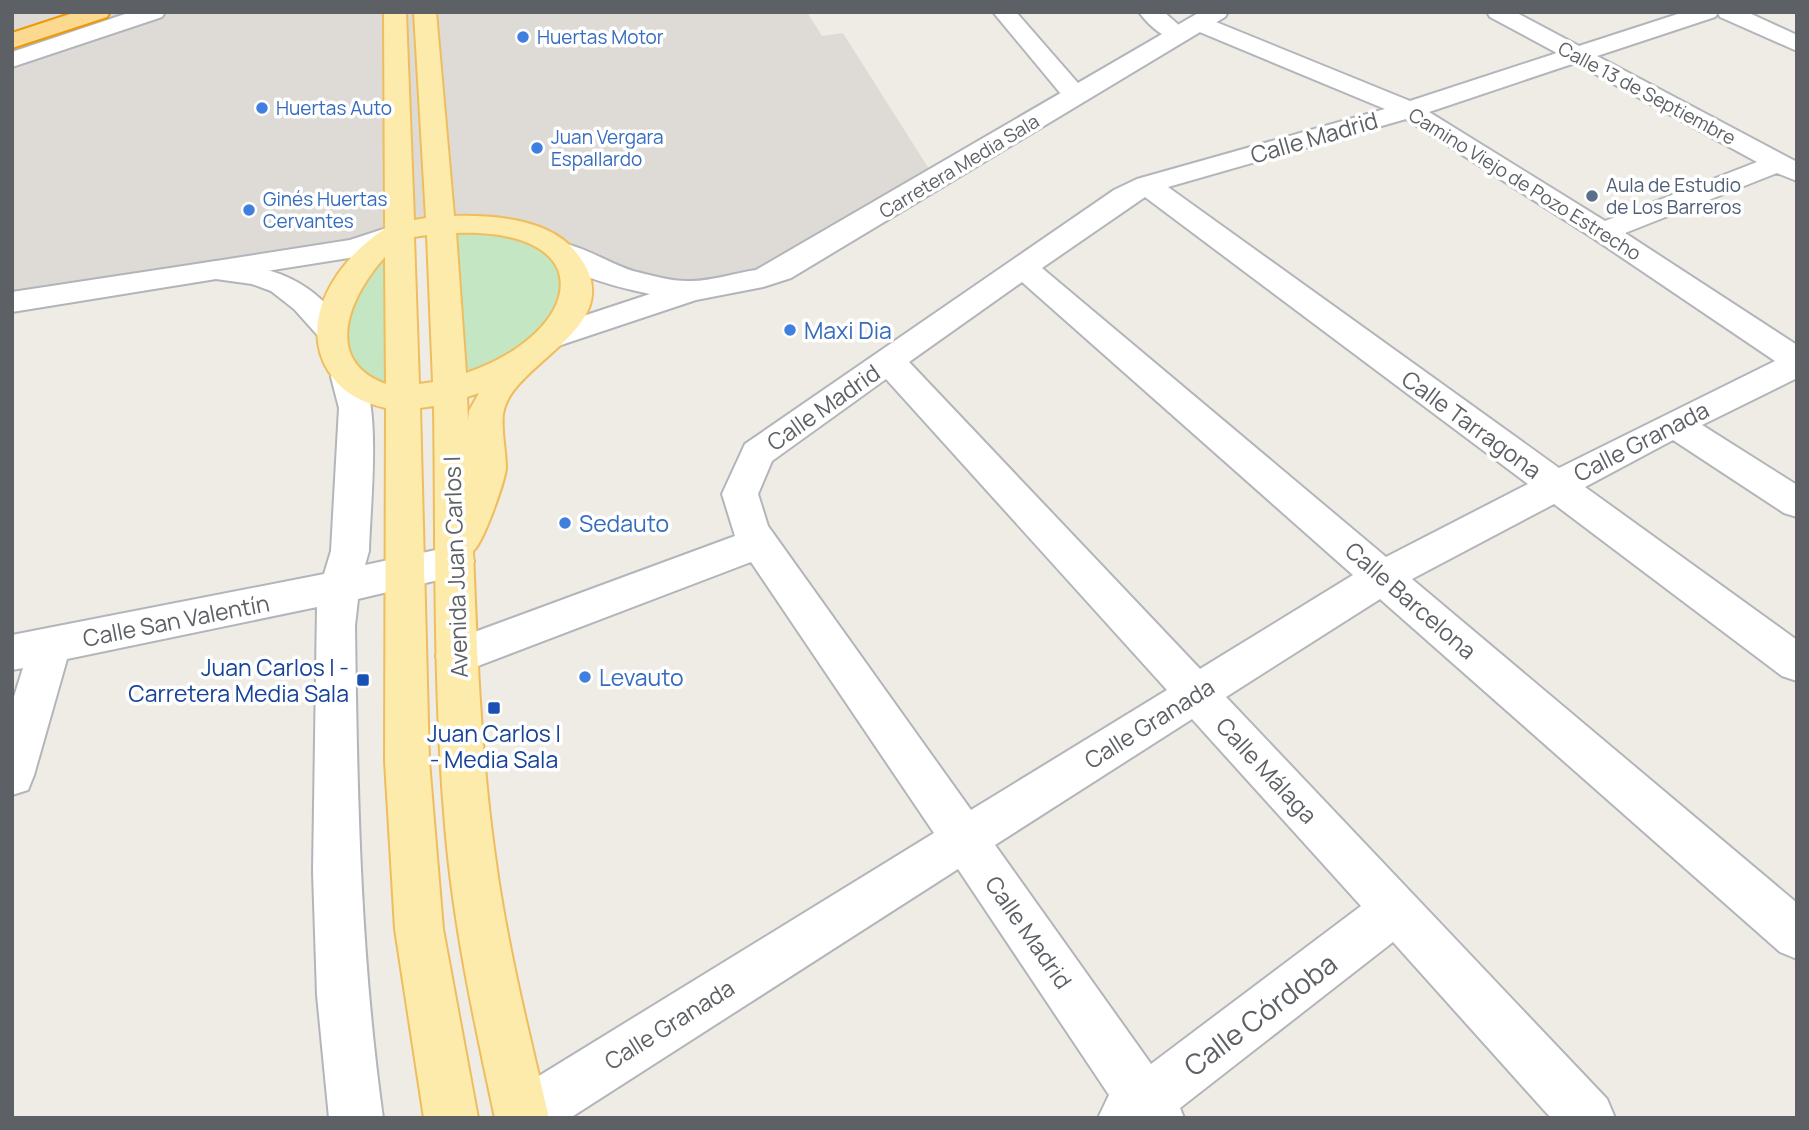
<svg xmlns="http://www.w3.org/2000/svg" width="1809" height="1130" font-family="Manrope,sans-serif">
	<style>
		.industrial { fill: #dedbd7 }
		.green { fill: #c4e6c2 }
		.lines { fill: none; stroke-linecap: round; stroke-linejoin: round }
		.street-casing { stroke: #b2b6ba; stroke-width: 4 }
		.secondary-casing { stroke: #b1b5ba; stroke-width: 4 }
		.primary-casing { stroke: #efbd5e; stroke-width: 4 }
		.highway-casing { stroke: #ef9805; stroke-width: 4 }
		.street { fill: #fff; fill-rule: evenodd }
		.secondary { fill: #fff; fill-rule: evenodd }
		.primary { fill: #fdebac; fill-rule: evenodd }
		.highway { fill: #fbd990; fill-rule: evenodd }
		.shop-dot { fill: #3f7fe0; stroke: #fff; stroke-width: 2.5 }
		.service-dot { fill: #5c6f8a; stroke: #fff; stroke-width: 2.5 }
		.transit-dot { fill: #1a4fb4; stroke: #fff; stroke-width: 2.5 }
		.labels { text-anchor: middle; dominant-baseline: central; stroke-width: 7; stroke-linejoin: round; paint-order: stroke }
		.far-shop-label { font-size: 19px; fill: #366cbe; stroke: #fff; text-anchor: start }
		.far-street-label { font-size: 19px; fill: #5d6165; stroke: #fff }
		.far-service-label { font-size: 19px; fill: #4e5e75; stroke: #fff; text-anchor: start }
		.street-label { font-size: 23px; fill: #5d6165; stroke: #fff }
		.shop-label { font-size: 23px; fill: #366cbe; stroke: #fff; text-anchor: start }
		.transit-label { font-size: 23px; fill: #164399; stroke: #fff; text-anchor: end }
		.near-street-label { font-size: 28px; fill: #5d6165; stroke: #fff }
	</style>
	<rect width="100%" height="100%" fill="#efece5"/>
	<path class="industrial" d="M 12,12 L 807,12 L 822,36 L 843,33 L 936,180 L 780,271 L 691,291 L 481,224 L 12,302 Z"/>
	<path class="green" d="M 465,224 L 561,250 L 562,326 L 450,390 L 441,225 Z
		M 399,233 L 403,398 L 363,388 L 333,317 Z"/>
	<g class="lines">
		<defs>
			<path id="street" d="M 131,12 L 165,12 L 162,17 L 12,67 L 12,52 Z
				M 993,12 L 1016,12 L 1084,90 L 1087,95 L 1084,100 L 1075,102 L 1066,100 Z
				M 1139,12 L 1164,12 L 1190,35 L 1186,40 C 1169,44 1149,26 1139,12 Z
				M 1487,12 L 1515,12 L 1579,46 L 1684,12 L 1747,12 L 1797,35 L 1797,51 L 1720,17 L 1718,13 L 1715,17 L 1597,56 L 1797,162 L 1797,181 L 1777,173 L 1625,233 L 1797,345 L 1797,378 L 1702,425 L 1797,485 L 1797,517 L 1784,513 L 1673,440 L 1585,487 L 1797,640 L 1797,681 L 1782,676 L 1554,504 L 1412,579 L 1797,903 L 1797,959 L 1780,952 L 1380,599 L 1226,697 L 1607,1099 L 1615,1118 L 1551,1118 L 1393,942 L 1180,1108 L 1184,1118 L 1098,1118 L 1109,1095 L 958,869 L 570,1118 L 495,1118 L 503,1098 L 934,833 L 751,562 L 457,674 L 442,668 L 436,656 L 442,644 L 735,536 L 722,494 L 745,444 L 1114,190 L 1137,179 L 1385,109 L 1190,28 L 1187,23 L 1190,18 L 1206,18 L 1410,101 L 1557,53 L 1490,17 ZM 1575,63 L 1757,162 L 1605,221 L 1429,112 ZM 1406,119 L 1593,238 L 1775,361 L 1559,468 L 1168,187 ZM 1145,197 L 1528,484 L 1386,557 L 1042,268 ZM 1022,282 L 1353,575 L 1200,669 L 909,362 ZM 886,379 L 1167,690 L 971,810 L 768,526 L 758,494 L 772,461 ZM 1192,719 L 1361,906 L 1151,1064 L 995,845 Z
				M 399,224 L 409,227 L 413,233 L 409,239 L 355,257 L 216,279 L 205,277 L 201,270 L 205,263 L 216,261 L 350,240 Z
				M 348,366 L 360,369 C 382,406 370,505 369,551 L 365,565 L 455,546 L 469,550 L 474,561 L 469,572 L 455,576 L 358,599 L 355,626 C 357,791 360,954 383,1118 L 329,1118 L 317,995 L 313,872 L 317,607 L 67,659 L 34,775 L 28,790 L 12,795 L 12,703 L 23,668 L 12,670 L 12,635 L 324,574 L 331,551 L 339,408 L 331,377 L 336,369 Z"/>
			<path id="secondary" d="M 1200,12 L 1228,12 L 1225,17 L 791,278 L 763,287 L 696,300 L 552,348 L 541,344 L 536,337 L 541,330 L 650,294 C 621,288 564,275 546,250 L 551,244 C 573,238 611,266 637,272 C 654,276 674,282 691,281 C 712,281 735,273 756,270 Z
				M 216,261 C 273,266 315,280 347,331 L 342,338 L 331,341 L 320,338 L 294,309 L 271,291 L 252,284 L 216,279 L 12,312 L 12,292 Z"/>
			<path id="primary" d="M 384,12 L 406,12 L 414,220 L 426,218 L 414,12 L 436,12 L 454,216 C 492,215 548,219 574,250 C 639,325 510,361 503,414 C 501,432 506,450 506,468 C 505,481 483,544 473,551 C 477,655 481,759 496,863 C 508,949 529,1033 549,1118 L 495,1118 C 474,1021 453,924 445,825 C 433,685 436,546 434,406 L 420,408 L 429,761 L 443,929 L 478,1118 L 424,1118 L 395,929 L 385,761 L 386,408 C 363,403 342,393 329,372 C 296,320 339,258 385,229 ZM 456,233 C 603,228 585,332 466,373 ZM 427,235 L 433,382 L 419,384 L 414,237 ZM 385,257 L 386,384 C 320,360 351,294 385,257 ZM 479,393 L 469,411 L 468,421 L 467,397 Z"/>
			<path id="highway" d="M 76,12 L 110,12 L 107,17 L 12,48 L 12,33 Z"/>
		</defs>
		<use href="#street" class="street-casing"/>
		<use href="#secondary" class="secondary-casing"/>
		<use href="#primary" class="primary-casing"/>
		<use href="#highway" class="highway-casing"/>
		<use href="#street" class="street"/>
		<use href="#secondary" class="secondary"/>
		<use href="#primary" class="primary"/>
		<use href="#highway" class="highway"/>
	</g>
	<g class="shop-dot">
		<circle cx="523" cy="37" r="7"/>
		<circle cx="262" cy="108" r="7"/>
		<circle cx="537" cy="148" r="7"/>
		<circle cx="249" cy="210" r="7"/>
		<circle cx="790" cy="330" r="7"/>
		<circle cx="565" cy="523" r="7"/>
		<circle cx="585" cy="677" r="7"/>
	</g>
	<circle class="service-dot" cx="1592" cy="196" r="7"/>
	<g class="transit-dot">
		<rect x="356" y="673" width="14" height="14" rx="3.5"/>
		<rect x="487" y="701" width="14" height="14" rx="3.5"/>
	</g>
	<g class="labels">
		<g class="far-shop-label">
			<text x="537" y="37">Huertas Motor</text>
			<text x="276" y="108">Huertas Auto</text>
			<text x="551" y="137">Juan Vergara<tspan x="551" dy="22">Espallardo</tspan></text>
			<text x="263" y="199">Ginés Huertas<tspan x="263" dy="22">Cervantes</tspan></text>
		</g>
		<g class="far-street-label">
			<text transform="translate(1647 93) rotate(28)">Calle 13 de Septiembre</text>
			<text transform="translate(959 166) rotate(-31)">Carretera Media Sala</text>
			<text transform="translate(1525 184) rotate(32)">Camino Viejo de Pozo Estrecho</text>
		</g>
		<g class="far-service-label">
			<text x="1606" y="185">Aula de Estudio<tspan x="1606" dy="22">de Los Barreros</tspan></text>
		</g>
		<g class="street-label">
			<text transform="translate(1314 137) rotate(-16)">Calle Madrid</text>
			<text transform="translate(823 407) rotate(-35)">Calle Madrid</text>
			<text transform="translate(1472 424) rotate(36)">Calle Tarragona</text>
			<text transform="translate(1641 441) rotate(-27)">Calle Granada</text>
			<text transform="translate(455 567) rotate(-92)">Avenida Juan Carlos I</text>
			<text transform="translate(1411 600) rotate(41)">Calle Barcelona</text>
			<text transform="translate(176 620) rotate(-11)">Calle San Valentín</text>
			<text transform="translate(1149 723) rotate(-32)">Calle Granada</text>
			<text transform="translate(1267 770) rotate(47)">Calle Málaga</text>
			<text transform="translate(1029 932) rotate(55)">Calle Madrid</text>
			<text transform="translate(669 1024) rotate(-32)">Calle Granada</text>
		</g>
		<g class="shop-label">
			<text x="804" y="330">Maxi Dia</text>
			<text x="579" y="523">Sedauto</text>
			<text x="599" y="677">Levauto</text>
		</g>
		<g class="transit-label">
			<text x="349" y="667">Juan Carlos I -<tspan x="349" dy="26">Carretera Media Sala</tspan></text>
			<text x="494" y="733" text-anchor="middle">Juan Carlos I<tspan x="494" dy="26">- Media Sala</tspan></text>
		</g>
		<g class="near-street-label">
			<text transform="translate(1260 1014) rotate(-37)">Calle Córdoba</text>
		</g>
	</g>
	<rect width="1809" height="1130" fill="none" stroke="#5d6165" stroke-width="28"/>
</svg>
